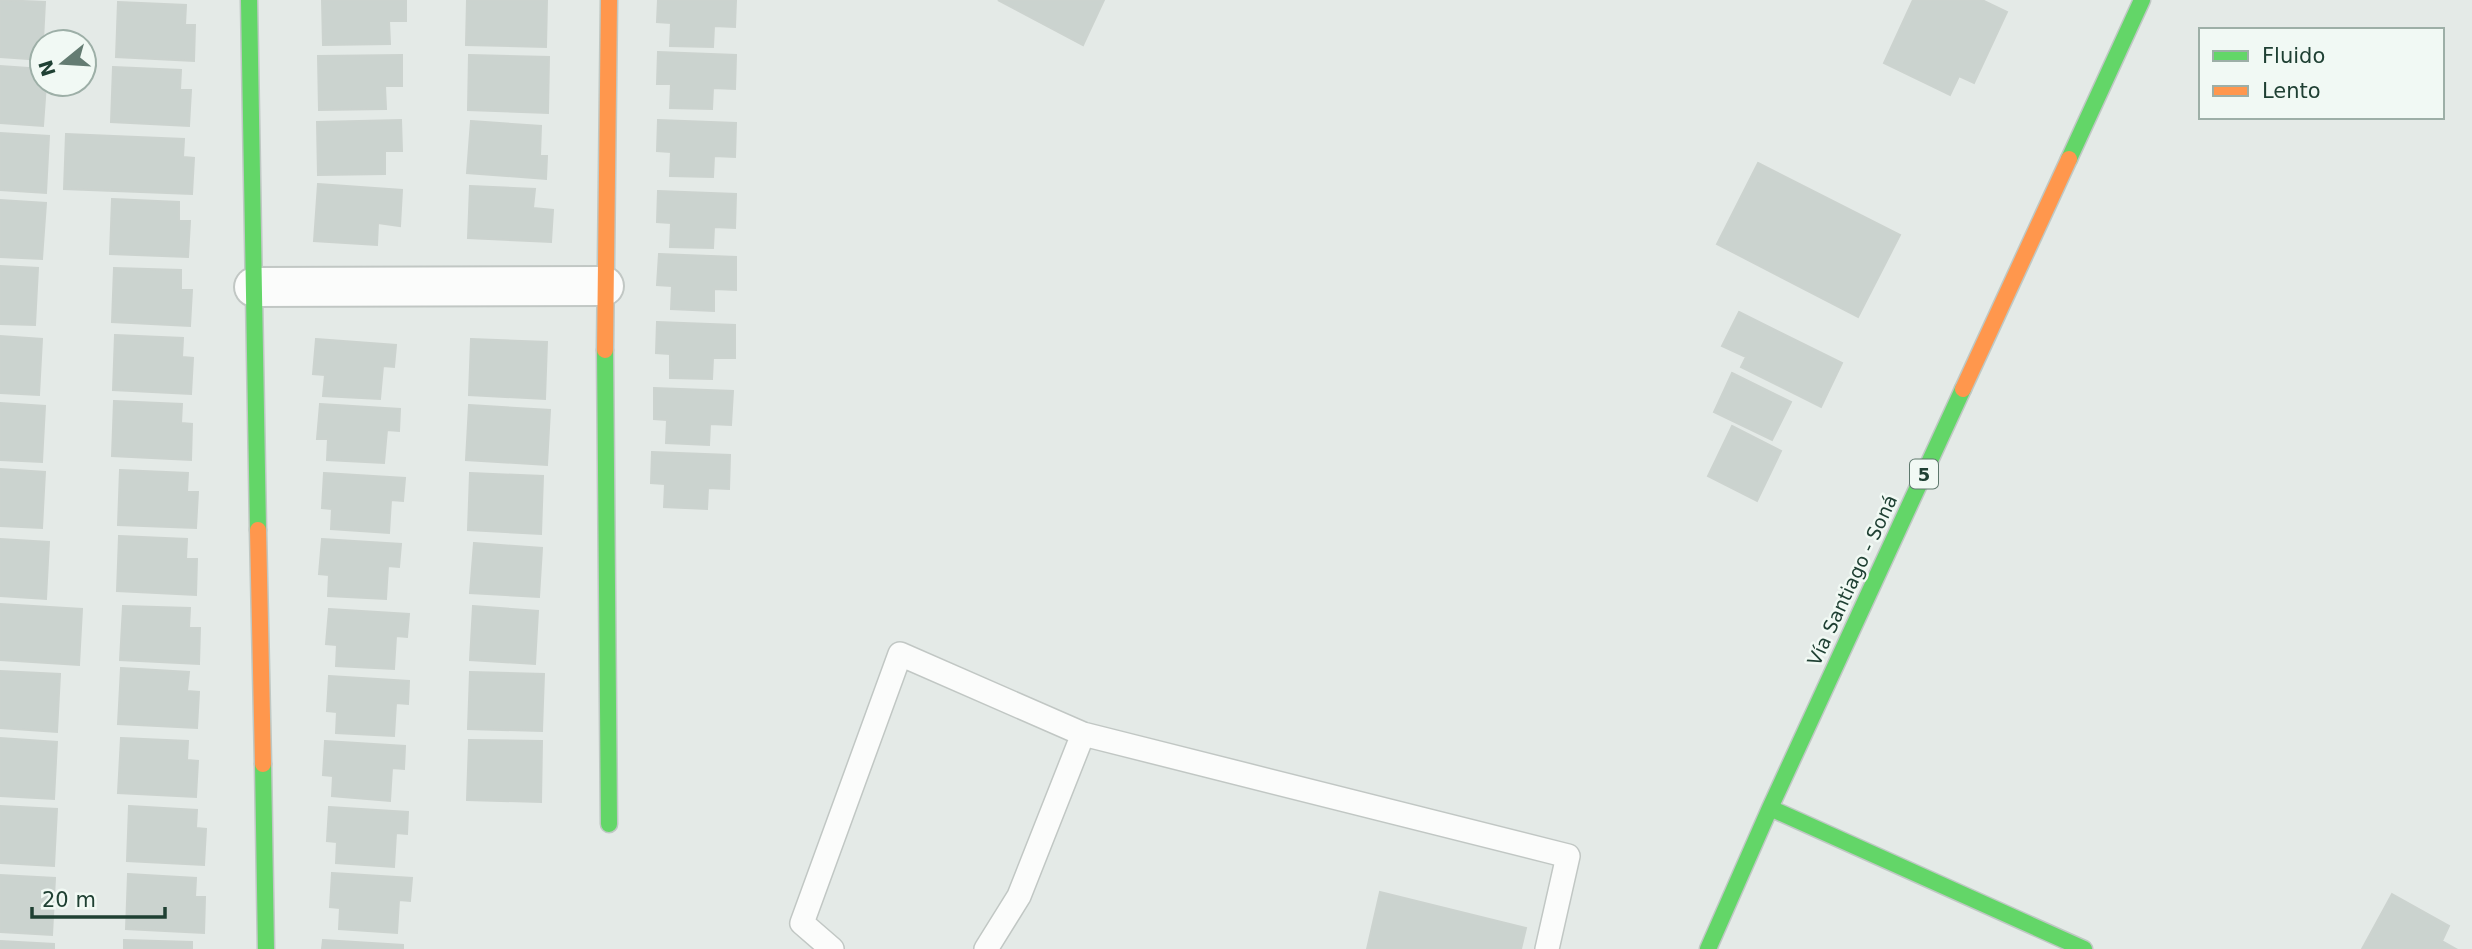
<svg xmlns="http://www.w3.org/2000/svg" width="2472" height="949" font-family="'DejaVu Sans',sans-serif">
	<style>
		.building { fill: #cbd3cf; stroke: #ccd3cf; stroke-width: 2 }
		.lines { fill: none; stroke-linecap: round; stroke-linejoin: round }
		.lane-casing { stroke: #c1c7c4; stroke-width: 26 }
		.street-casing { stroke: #c1c7c4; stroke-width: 42 }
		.fast-casing { stroke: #bfc8c4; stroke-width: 19 }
		.slow-casing { stroke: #bfc8c4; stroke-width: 19 }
		.lane { stroke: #fbfcfb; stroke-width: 23 }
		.street { stroke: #fbfcfb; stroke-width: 38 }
		.fast { stroke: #63d668; stroke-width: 16 }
		.slow { stroke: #ff974d; stroke-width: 16 }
		.labels { text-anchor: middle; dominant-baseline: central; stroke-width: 5; stroke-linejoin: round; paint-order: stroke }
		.shield { fill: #f1f9f4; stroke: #5e786d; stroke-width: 2 }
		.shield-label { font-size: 18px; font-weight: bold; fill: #1f4033 }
		.street-label { font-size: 19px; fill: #1f4033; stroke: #f1f9f4 }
	</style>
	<rect width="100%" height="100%" fill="#e4eae7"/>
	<path class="building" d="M 0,0 L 45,2 L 42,60 L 0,57 Z
		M 322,0 L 406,0 L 406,21 L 389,21 L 390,44 L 323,45 Z
		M 467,0 L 547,0 L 546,47 L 466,45 Z
		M 658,0 L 736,0 L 735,27 L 714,26 L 713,47 L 670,46 L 671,23 L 657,22 Z
		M 998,0 L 1104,0 L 1083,45 Z
		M 1913,0 L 1982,0 L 2007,12 L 1974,83 L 1959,76 L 1950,95 L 1884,63 Z
		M 118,2 L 186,5 L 185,25 L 195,25 L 194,61 L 116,57 Z
		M 658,52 L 736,55 L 735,89 L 713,88 L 712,109 L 670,108 L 671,84 L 657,84 Z
		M 402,55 L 402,86 L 385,86 L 386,109 L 319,110 L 318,56 Z
		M 469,55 L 549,57 L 548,113 L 468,110 Z
		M 0,66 L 42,69 L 42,84 L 46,84 L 43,126 L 0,123 Z
		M 113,67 L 181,70 L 180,90 L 191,90 L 189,126 L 111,122 Z
		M 401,120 L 402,151 L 385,151 L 385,174 L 318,175 L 317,122 Z
		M 658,120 L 736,123 L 735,157 L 714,156 L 713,177 L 670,176 L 671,152 L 657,151 Z
		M 471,121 L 541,126 L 540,156 L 547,156 L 546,179 L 467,173 Z
		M 0,133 L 49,136 L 46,193 L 0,190 Z
		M 66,134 L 184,139 L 183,157 L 194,158 L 192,194 L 64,189 Z
		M 1758,163 L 1900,235 L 1858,317 L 1717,244 Z
		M 318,184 L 402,190 L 400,226 L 378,223 L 377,245 L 314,241 Z
		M 470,186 L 535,189 L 533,208 L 553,210 L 551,242 L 468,238 Z
		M 658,191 L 736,194 L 735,228 L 714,227 L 713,248 L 670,247 L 671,223 L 657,222 Z
		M 112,199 L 179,202 L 179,221 L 190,221 L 188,257 L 110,254 Z
		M 0,200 L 46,203 L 42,259 L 0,257 Z
		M 659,254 L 736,257 L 736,290 L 714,289 L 714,311 L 671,309 L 672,286 L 657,285 Z
		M 0,266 L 38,268 L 35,325 L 0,324 Z
		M 114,268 L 181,270 L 181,290 L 192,290 L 190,326 L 112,322 Z
		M 1739,312 L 1842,363 L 1821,407 L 1741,367 L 1746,357 L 1722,346 Z
		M 657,322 L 735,325 L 735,358 L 713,358 L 712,379 L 670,378 L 670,354 L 656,353 Z
		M 115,335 L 183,338 L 182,357 L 193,358 L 191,394 L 113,390 Z
		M 0,336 L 42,339 L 39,395 L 0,393 Z
		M 316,339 L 396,345 L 394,367 L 383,366 L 380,399 L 323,396 L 325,375 L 313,374 Z
		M 471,339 L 547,342 L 545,399 L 469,395 Z
		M 1732,373 L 1791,402 L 1772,440 L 1714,412 Z
		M 654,388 L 733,391 L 731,425 L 710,424 L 709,445 L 666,443 L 667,420 L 654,419 Z
		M 114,401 L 182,404 L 181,423 L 192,424 L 191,460 L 112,456 Z
		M 0,403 L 45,406 L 42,462 L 0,460 Z
		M 320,404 L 400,409 L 399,431 L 387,430 L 384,463 L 327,460 L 328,439 L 317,439 Z
		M 469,405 L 550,410 L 547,465 L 466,460 Z
		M 1732,426 L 1781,451 L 1757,501 L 1708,476 Z
		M 652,452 L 730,455 L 729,489 L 708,488 L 707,509 L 664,507 L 665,484 L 651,483 Z
		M 0,469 L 45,472 L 42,528 L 0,526 Z
		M 120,470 L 188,473 L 187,492 L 198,492 L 196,528 L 118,525 Z
		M 324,473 L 405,478 L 403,501 L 391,500 L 389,533 L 331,529 L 332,509 L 322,508 Z
		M 470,473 L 543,476 L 541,534 L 468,530 Z
		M 119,536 L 187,539 L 186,559 L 197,559 L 196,595 L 117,591 Z
		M 0,539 L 49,542 L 46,599 L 0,596 Z
		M 322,539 L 401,544 L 399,567 L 388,566 L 386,599 L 328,596 L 329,575 L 319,574 Z
		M 474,543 L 542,548 L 539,597 L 470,593 Z
		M 0,604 L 82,609 L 79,665 L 0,660 Z
		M 123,606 L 190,608 L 189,628 L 200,628 L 199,664 L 120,660 Z
		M 473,606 L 538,611 L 535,664 L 470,660 Z
		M 329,609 L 409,614 L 407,637 L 396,636 L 394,669 L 336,666 L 337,645 L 326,644 Z
		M 121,668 L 189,672 L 187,691 L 199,692 L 197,728 L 118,724 Z
		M 0,671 L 60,674 L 57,732 L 0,728 Z
		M 470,672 L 544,674 L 542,731 L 468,729 Z
		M 329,676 L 409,681 L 408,704 L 396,703 L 394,736 L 336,733 L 337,712 L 327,711 Z
		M 0,738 L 57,742 L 54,799 L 0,796 Z
		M 121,738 L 188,741 L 187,760 L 198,761 L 196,797 L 118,793 Z
		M 469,740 L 542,741 L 541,802 L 467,800 Z
		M 325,741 L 405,746 L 404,769 L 392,768 L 390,801 L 332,796 L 333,776 L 323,775 Z
		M 0,806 L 57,809 L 54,866 L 0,863 Z
		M 129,806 L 197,810 L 196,828 L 206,829 L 204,865 L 127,861 Z
		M 329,807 L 408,812 L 407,834 L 396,833 L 394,867 L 336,863 L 337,842 L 327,841 Z
		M 332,873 L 412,878 L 410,901 L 399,900 L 397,933 L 339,929 L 340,908 L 330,907 Z
		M 128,874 L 196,878 L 195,897 L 205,897 L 204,933 L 126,929 Z
		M 0,875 L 55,878 L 52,935 L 0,932 Z
		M 1380,892 L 1526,928 L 1521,949 L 1367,949 Z
		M 2392,894 L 2449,926 L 2442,941 L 2456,949 L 2362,949 Z
		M 124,940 L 192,942 L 192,949 L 124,949 Z
		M 323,940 L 403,945 L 403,949 L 322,949 Z
		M 0,941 L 54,944 L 54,949 L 0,949 Z"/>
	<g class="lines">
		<defs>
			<path id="lane" d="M 832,949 L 802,923 L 900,654 L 1083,734 L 1568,856 L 1547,949
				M 986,949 L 1019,896 L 1083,734"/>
			<path id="street" d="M 254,287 L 604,286"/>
			<path id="fast" d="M 249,0 L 258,530
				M 2069,159 L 2142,0
				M 605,350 L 609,824
				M 263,764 L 266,949
				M 1770,808 L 2084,949
				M 1708,949 L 1770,808 L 1963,389"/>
			<path id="slow" d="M 605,350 L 609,0
				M 1963,389 L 2069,159
				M 258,530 L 263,764"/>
		</defs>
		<use href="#lane" class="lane-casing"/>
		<use href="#street" class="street-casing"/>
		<use href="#fast" class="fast-casing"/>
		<use href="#slow" class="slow-casing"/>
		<use href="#lane" class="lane"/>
		<use href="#street" class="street"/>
		<use href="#fast" class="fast"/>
		<use href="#slow" class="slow"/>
	</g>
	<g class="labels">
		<rect class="shield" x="1910" y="459.5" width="28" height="29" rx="5"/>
		<g class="shield-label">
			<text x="1924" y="474">5</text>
		</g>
		<g class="street-label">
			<text transform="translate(1852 580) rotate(-65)">Vía Santiago - Soná</text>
		</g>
	</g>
	<rect x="2199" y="28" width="245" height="91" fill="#f1f9f4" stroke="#9dafa7" stroke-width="2"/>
	<rect x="2213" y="51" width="35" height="10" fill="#63d668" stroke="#9dafa7" stroke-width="2"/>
	<text x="2262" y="63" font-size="21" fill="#1f4033">Fluido</text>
	<rect x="2213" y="86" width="35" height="10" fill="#ff974d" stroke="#9dafa7" stroke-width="2"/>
	<text x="2262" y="98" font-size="21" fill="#1f4033">Lento</text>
	<g transform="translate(63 63) rotate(252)"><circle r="33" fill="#f1f9f4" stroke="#9dafa7" stroke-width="2"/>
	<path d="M0-5L12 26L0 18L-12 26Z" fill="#647c72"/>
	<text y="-10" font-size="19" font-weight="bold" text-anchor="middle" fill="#1f4033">N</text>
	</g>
	<path d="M32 907v10h133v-10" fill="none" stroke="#1f4033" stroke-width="3.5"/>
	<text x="42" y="907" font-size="21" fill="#1f4033" stroke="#f1f9f4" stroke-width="5" paint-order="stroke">20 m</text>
</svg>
